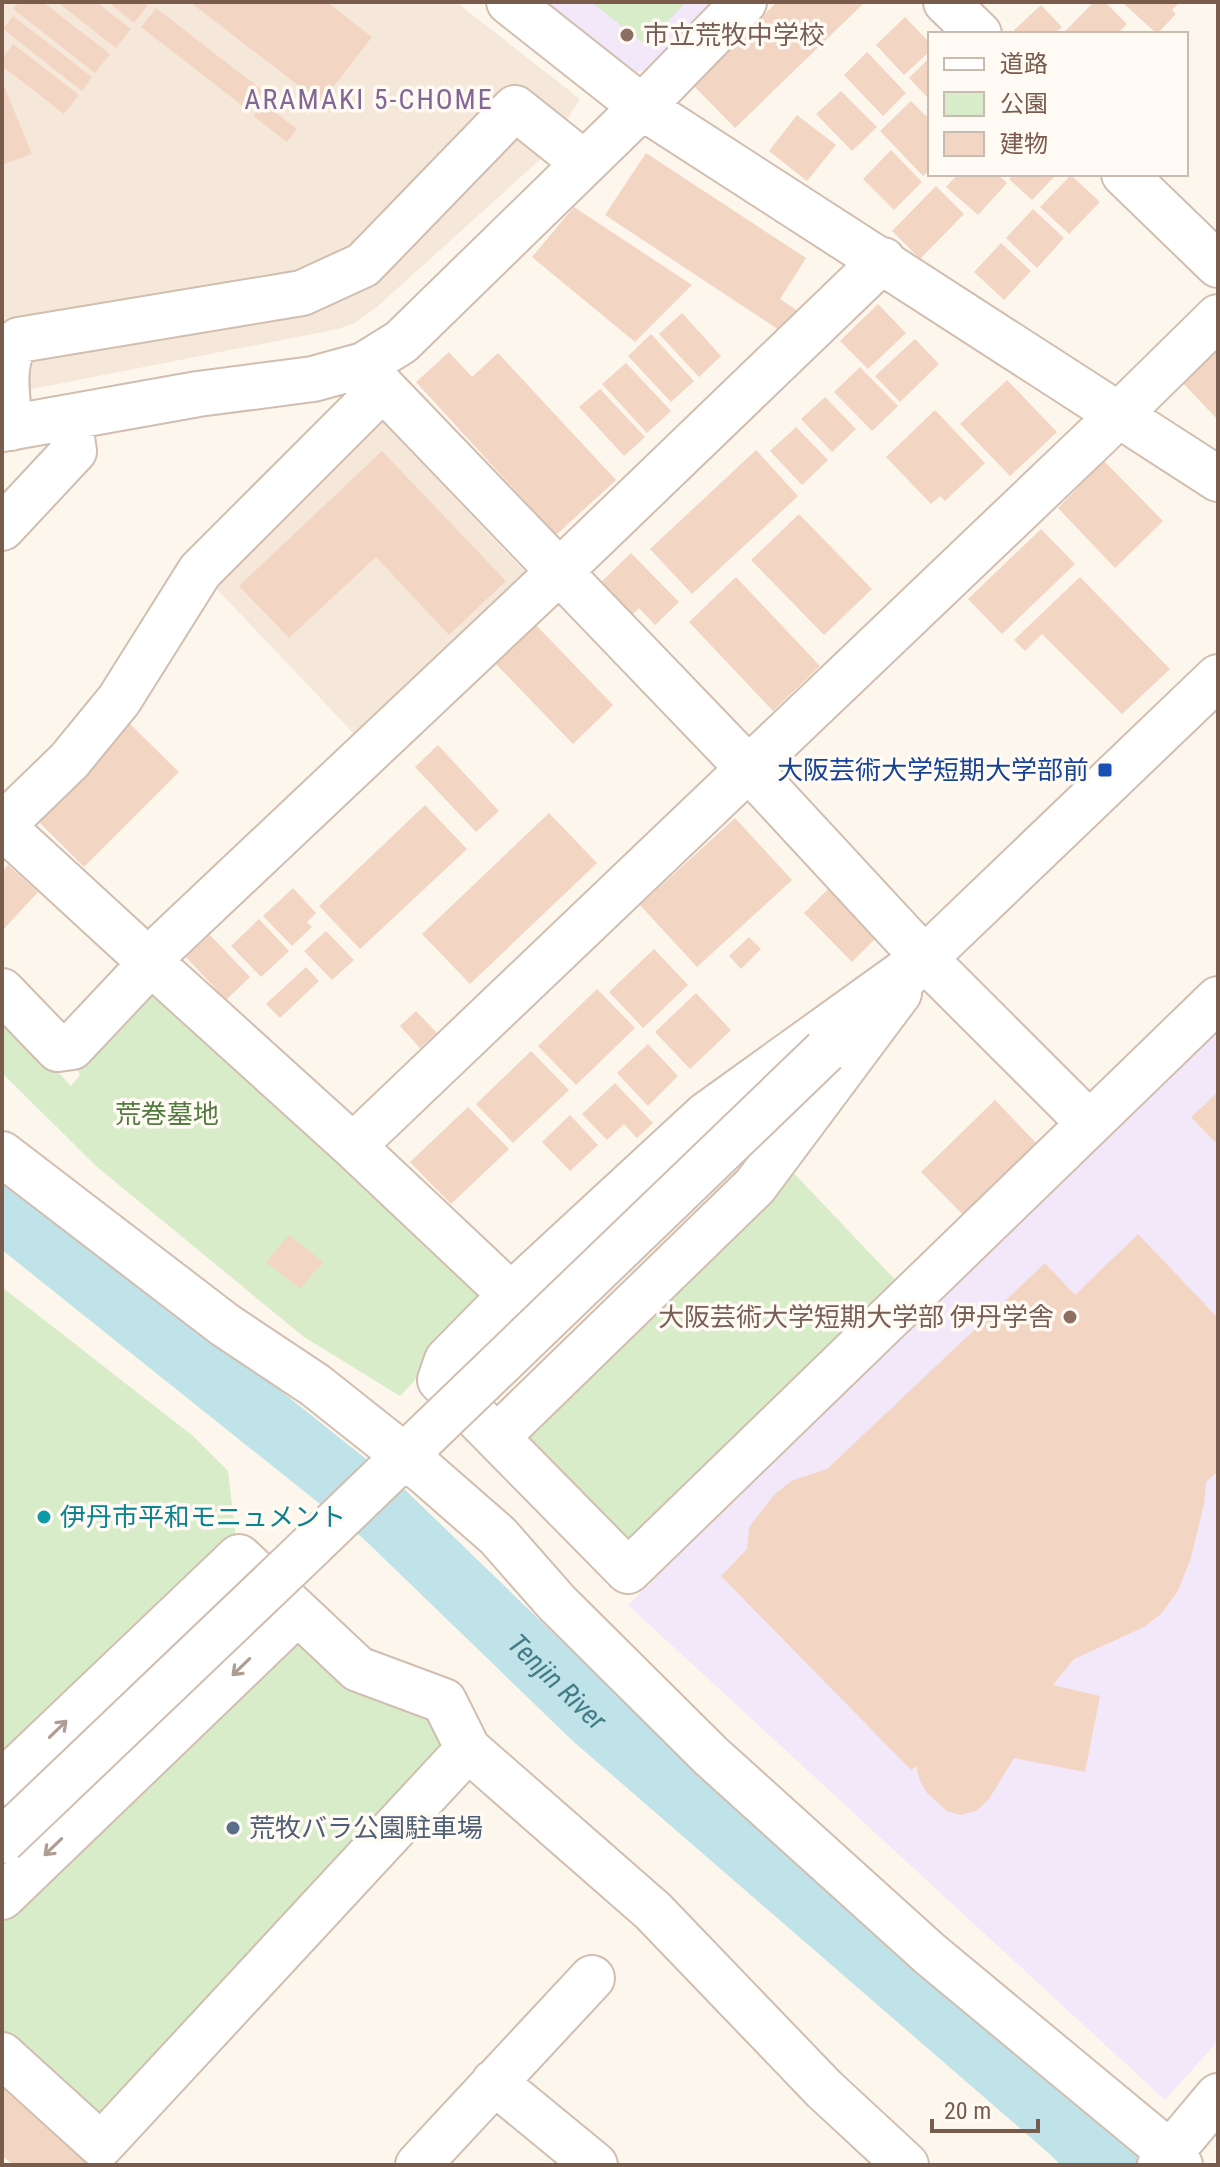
<svg xmlns="http://www.w3.org/2000/svg" width="1220" height="2167" font-family="'Roboto Condensed','Noto Sans JP',sans-serif">
	<style>
		.residential { fill: #f5e8da }
		.education { fill: #f3e8fa }
		.green { fill: #d8ecc9 }
		.lines { fill: none; stroke-linecap: round; stroke-linejoin: round }
		.river { stroke: #bfe3e8; stroke-width: 64 }
		.building { fill: #f3d5c3 }
		.minor-casing { stroke: #d1beb0; stroke-width: 48 }
		.minor { stroke: #fff; stroke-width: 44 }
		.minor-bridge-casing { stroke: #d1beb0; stroke-width: 48; stroke-linecap: butt }
		.minor-bridge { stroke: #fff; stroke-width: 44 }
		.oneway { stroke: #af9d94 }
		.education-dot { fill: #8d6e63; stroke: #fffaf3; stroke-width: 3 }
		.transit-dot { fill: #1a4fb4; stroke: #fffaf3; stroke-width: 3 }
		.culture-dot { fill: #0f9aa8; stroke: #fffaf3; stroke-width: 3 }
		.service-dot { fill: #5c6f8a; stroke: #fffaf3; stroke-width: 3 }
		.labels { text-anchor: middle; dominant-baseline: central; stroke-width: 7; stroke-linejoin: round; paint-order: stroke }
		.education-label { font-size: 26px; fill: #785e54; stroke: #fffaf3; text-anchor: start }
		.transit-label { font-size: 26px; fill: #164399; stroke: #fffaf3; text-anchor: end }
		.park-label { font-size: 26px; fill: #537a41; stroke: #fffaf3 }
		.culture-label { font-size: 26px; fill: #0d838f; stroke: #fffaf3; text-anchor: start }
		.service-label { font-size: 26px; fill: #4e5e75; stroke: #fffaf3; text-anchor: start }
		.neighbourhood-label { font-size: 28px; letter-spacing: 2px; fill: #846695; stroke: #fffaf3 }
		.water-label { font-size: 28px; font-style: italic; fill: #437c86; stroke: #fffaf3 }
	</style>
	<rect width="100%" height="100%" fill="#fdf6ec"/>
	<path class="residential" d="M 2,2 L 456,2 L 580,99 L 544,156 L 378,306 L 355,323 L 338,329 L 2,395 Z
		M 374,413 L 529,576 L 359,739 L 211,583 Z"/>
	<path class="education" d="M 529,2 L 714,2 L 650,69 L 623,75 Z
		M 1218,1029 L 1218,2041 L 1165,2100 L 628,1605 Z"/>
	<path class="green" d="M 591,2 L 686,2 L 646,45 Z
		M 147,980 L 488,1303 L 400,1396 L 304,1337 L 96,1166 L 2,1073 L 2,1012 L 71,1086 L 80,1075 L 76,1067 Z
		M 788,1167 L 900,1285 L 629,1545 L 516,1429 Z
		M 2,1287 L 193,1436 L 228,1471 L 236,1537 L 2,1761 Z
		M 310,1634 L 438,1708 L 453,1743 L 95,2120 L 2,2036 L 2,1913 L 286,1639 Z"/>
	<g class="lines">
		<path class="river" id="s1" d="M 2,1209 L 385,1515 L 594,1717 L 1072,2131 L 1106,2165"/>
	</g>
	<path class="building" d="M 19,2 L 43,2 L 110,54 L 95,73 L 13,9 Z
		M 57,2 L 96,2 L 131,29 L 116,48 Z
		M 108,2 L 145,2 L 148,5 L 134,23 Z
		M 190,2 L 327,2 L 372,37 L 321,103 Z
		M 777,2 L 865,2 L 735,128 L 693,85 Z
		M 1094,2 L 1105,2 L 1127,24 L 1117,34 L 1062,34 Z
		M 1122,2 L 1180,2 L 1172,10 L 1176,14 L 1157,34 Z
		M 1041,5 L 1062,27 L 1054,34 L 1018,34 L 1014,30 Z
		M 156,8 L 263,91 L 248,110 L 141,27 Z
		M 13,16 L 92,77 L 82,91 L 3,29 Z
		M 905,17 L 930,43 L 930,51 L 904,75 L 876,45 Z
		M 13,44 L 79,95 L 64,114 L 2,66 L 2,59 Z
		M 867,52 L 906,93 L 883,116 L 844,75 Z
		M 930,57 L 930,100 L 909,78 Z
		M 2,81 L 32,154 L 2,165 Z
		M 841,91 L 877,127 L 852,151 L 816,114 Z
		M 911,101 L 926,116 L 930,113 L 930,170 L 923,176 L 880,131 Z
		M 263,103 L 297,129 L 287,142 L 253,116 Z
		M 797,115 L 836,145 L 807,181 L 769,151 Z
		M 891,150 L 922,182 L 894,210 L 863,179 Z
		M 646,153 L 806,258 L 780,299 L 804,315 L 785,334 L 605,215 Z
		M 958,174 L 997,174 L 1007,183 L 978,215 L 946,187 Z
		M 1014,174 L 1057,174 L 1032,200 L 1009,179 Z
		M 1071,175 L 1100,202 L 1069,234 L 1040,207 Z
		M 936,186 L 964,214 L 920,259 L 892,231 Z
		M 574,207 L 692,285 L 635,342 L 532,257 Z
		M 1033,209 L 1064,238 L 1037,268 L 1006,238 Z
		M 1001,243 L 1031,271 L 1004,300 L 974,272 Z
		M 878,304 L 906,333 L 868,369 L 840,341 Z
		M 682,313 L 721,356 L 699,377 L 659,334 Z
		M 651,334 L 694,381 L 671,402 L 628,356 Z
		M 915,339 L 939,364 L 900,402 L 875,376 Z
		M 1218,346 L 1218,420 L 1181,381 Z
		M 449,352 L 472,377 L 498,353 L 616,480 L 556,535 L 416,382 Z
		M 626,363 L 671,411 L 647,433 L 602,384 Z
		M 860,367 L 898,406 L 872,431 L 834,392 Z
		M 1007,380 L 1057,432 L 1010,476 L 960,424 Z
		M 600,389 L 645,437 L 624,456 L 579,407 Z
		M 825,397 L 856,429 L 832,452 L 801,419 Z
		M 935,410 L 985,463 L 945,501 L 940,496 L 931,504 L 886,457 Z
		M 796,427 L 828,460 L 802,485 L 770,451 Z
		M 756,450 L 798,496 L 692,594 L 650,549 Z
		M 382,451 L 506,581 L 449,635 L 376,557 L 289,638 L 239,586 Z
		M 1104,461 L 1163,521 L 1115,568 L 1058,508 Z
		M 799,514 L 872,589 L 824,635 L 751,560 Z
		M 1041,529 L 1075,564 L 1002,634 L 968,599 Z
		M 631,553 L 679,602 L 655,625 L 639,608 L 629,618 L 598,585 Z
		M 736,577 L 820,666 L 773,711 L 689,622 Z
		M 1080,577 L 1170,669 L 1122,714 L 1042,634 L 1025,651 L 1014,640 Z
		M 534,623 L 613,705 L 573,744 L 494,662 Z
		M 128,722 L 179,772 L 84,867 L 34,817 Z
		M 438,745 L 499,811 L 476,832 L 415,767 Z
		M 425,805 L 467,849 L 360,949 L 319,906 Z
		M 549,813 L 597,863 L 470,984 L 422,934 Z
		M 735,818 L 792,880 L 697,967 L 640,905 Z
		M 8,865 L 38,892 L 2,931 L 2,872 Z
		M 293,888 L 316,913 L 307,922 L 312,927 L 292,946 L 263,916 Z
		M 828,889 L 876,938 L 852,962 L 804,913 Z
		M 259,919 L 289,951 L 261,977 L 231,946 Z
		M 326,931 L 354,960 L 332,980 L 304,951 Z
		M 210,935 L 250,977 L 226,1000 L 186,957 Z
		M 749,937 L 761,949 L 741,969 L 729,956 Z
		M 654,949 L 688,985 L 643,1028 L 609,992 Z
		M 306,967 L 319,981 L 280,1018 L 266,1004 Z
		M 597,989 L 635,1028 L 576,1085 L 538,1046 Z
		M 696,993 L 731,1030 L 690,1069 L 655,1032 Z
		M 416,1011 L 437,1033 L 420,1048 L 400,1026 Z
		M 648,1044 L 678,1076 L 648,1106 L 617,1073 Z
		M 531,1051 L 569,1090 L 513,1143 L 476,1104 Z
		M 615,1083 L 653,1123 L 637,1138 L 624,1124 L 607,1140 L 582,1114 Z
		M 1218,1092 L 1218,1145 L 1191,1117 Z
		M 995,1100 L 1041,1148 L 967,1219 L 921,1172 Z
		M 468,1107 L 509,1149 L 451,1204 L 410,1162 Z
		M 570,1115 L 598,1145 L 570,1171 L 542,1142 Z
		M 1138,1234 L 1218,1318 L 1218,1471 L 1206,1482 L 1204,1504 L 1191,1558 L 1178,1591 L 1161,1614 L 1144,1627 L 1074,1659 L 1053,1685 L 1100,1696 L 1085,1772 L 1014,1758 L 989,1799 L 976,1811 L 960,1815 L 947,1811 L 927,1793 L 920,1781 L 916,1766 L 911,1770 L 721,1576 L 747,1549 L 749,1527 L 774,1495 L 791,1481 L 827,1469 L 1045,1263 L 1075,1295 Z
		M 289,1235 L 323,1262 L 300,1289 L 266,1262 Z
		M 2,2085 L 90,2165 L 13,2165 L 2,2155 Z"/>
	<g class="lines">
		<defs>
			<path id="minor" d="M 509,2 L 642,107 L 1218,479
				M 946,2 L 979,34
				M 1124,174 L 1218,265
				M 364,365 L 383,388 L 748,768 L 924,958 L 1089,1123
				M 11,428 C 7,400 0,358 19,340 L 302,293 L 363,265 L 515,108 L 584,163
				M 2,429 L 198,394 L 313,379 L 364,365 L 401,342 L 642,107 L 744,2
				M 2,528 L 74,451 L 69,418
				M 3,825 L 69,761 L 119,700 L 200,571 L 383,388
				M 2,826 L 151,963 L 165,944 L 560,571 L 883,260
				M 924,958 L 707,1114 L 511,1295 L 447,1360 L 440,1380 L 628,1571 L 1218,999
				M 905,977 L 1218,677
				M 2,991 L 58,1049 L 72,1047 L 151,963 L 353,1146 L 511,1295
				M 353,1146 L 1099,434 L 1218,317
				M 2,1154 L 225,1325 L 315,1385 L 426,1473 L 498,1536 L 557,1603 L 711,1756 L 930,1954 L 1170,2153 L 1180,2165
				M 497,1437 L 755,1186 L 899,993
				M 310,1547 L 424,1437
				M 2,1783 L 239,1557 L 358,1669 L 444,1701 L 468,1749 L 653,1911 L 824,2089 L 906,2165
				M 2,1897 L 297,1613
				M 2,2055 L 101,2145 L 468,1749
				M 494,2082 L 595,2165
				M 418,2165 L 592,1978
				M 1160,2165 L 1218,2096"/>
		</defs>
		<use href="#minor" class="minor-casing"/>
		<use href="#minor" class="minor"/>
		<defs>
			<path id="minor-bridge" d="M 424,1437 L 825,1051
				M 2,1841 L 310,1547"/>
		</defs>
		<use href="#minor-bridge" class="minor-bridge-casing"/>
		<use href="#minor-bridge" class="minor-bridge"/>
	</g>
	<defs><path id="oneway-shaft" d="M-6 0H5M1.5-3L5.5 0L1.5 3" fill="none" stroke-width="1.6" stroke-linecap="round" stroke-linejoin="round" transform="scale(2)"/></defs>
	<g class="oneway">
		<use href="#oneway-shaft" transform="translate(241 1667) rotate(136)"/>
		<use href="#oneway-shaft" transform="translate(58 1729) rotate(-44)"/>
		<use href="#oneway-shaft" transform="translate(53 1847) rotate(136)"/>
	</g>
	<g class="education-dot">
		<circle cx="627" cy="35" r="8"/>
		<circle cx="1070" cy="1317" r="8"/>
	</g>
	<rect class="transit-dot" x="1097" y="762" width="16" height="16" rx="4"/>
	<circle class="culture-dot" cx="44" cy="1517" r="8"/>
	<circle class="service-dot" cx="233" cy="1828" r="8"/>
	<g class="labels">
		<g class="education-label">
			<text x="643" y="35">市立荒牧中学校</text>
			<text x="1054" y="1317" text-anchor="end">大阪芸術大学短期大学部 伊丹学舎</text>
		</g>
		<g class="transit-label">
			<text x="1089" y="770">大阪芸術大学短期大学部前</text>
		</g>
		<g class="park-label">
			<text x="167" y="1114">荒巻墓地</text>
		</g>
		<g class="culture-label">
			<text x="60" y="1517">伊丹市平和モニュメント</text>
		</g>
		<g class="service-label">
			<text x="249" y="1828">荒牧バラ公園駐車場</text>
		</g>
		<g class="neighbourhood-label">
			<text x="369" y="99">ARAMAKI 5-CHOME</text>
		</g>
		<g class="water-label">
			<text stroke="none"><textPath href="#s1" startOffset="730">Tenjin River</textPath></text>
		</g>
	</g>
	<rect width="1220" height="2167" fill="none" stroke="#7a5c4d" stroke-width="8"/>
	<rect x="928" y="32" width="260" height="144" fill="#fffaf3" stroke="#cabbb1" stroke-width="2"/>
	<rect x="944" y="58" width="40" height="12" fill="#ffffff" stroke="#cabbb1" stroke-width="2"/>
	<text x="1000" y="72" font-size="24" fill="#7a5c4d">道路</text>
	<rect x="944" y="92" width="40" height="24" fill="#d8ecc9" stroke="#cabbb1" stroke-width="2"/>
	<text x="1000" y="112" font-size="24" fill="#7a5c4d">公園</text>
	<rect x="944" y="132" width="40" height="24" fill="#f3d5c3" stroke="#cabbb1" stroke-width="2"/>
	<text x="1000" y="152" font-size="24" fill="#7a5c4d">建物</text>
	<path d="M932 2119v12h106v-12" fill="none" stroke="#7a5c4d" stroke-width="4"/>
	<text x="944" y="2119" font-size="24" fill="#7a5c4d" stroke="#fffaf3" stroke-width="6" paint-order="stroke">20 m</text>
</svg>
